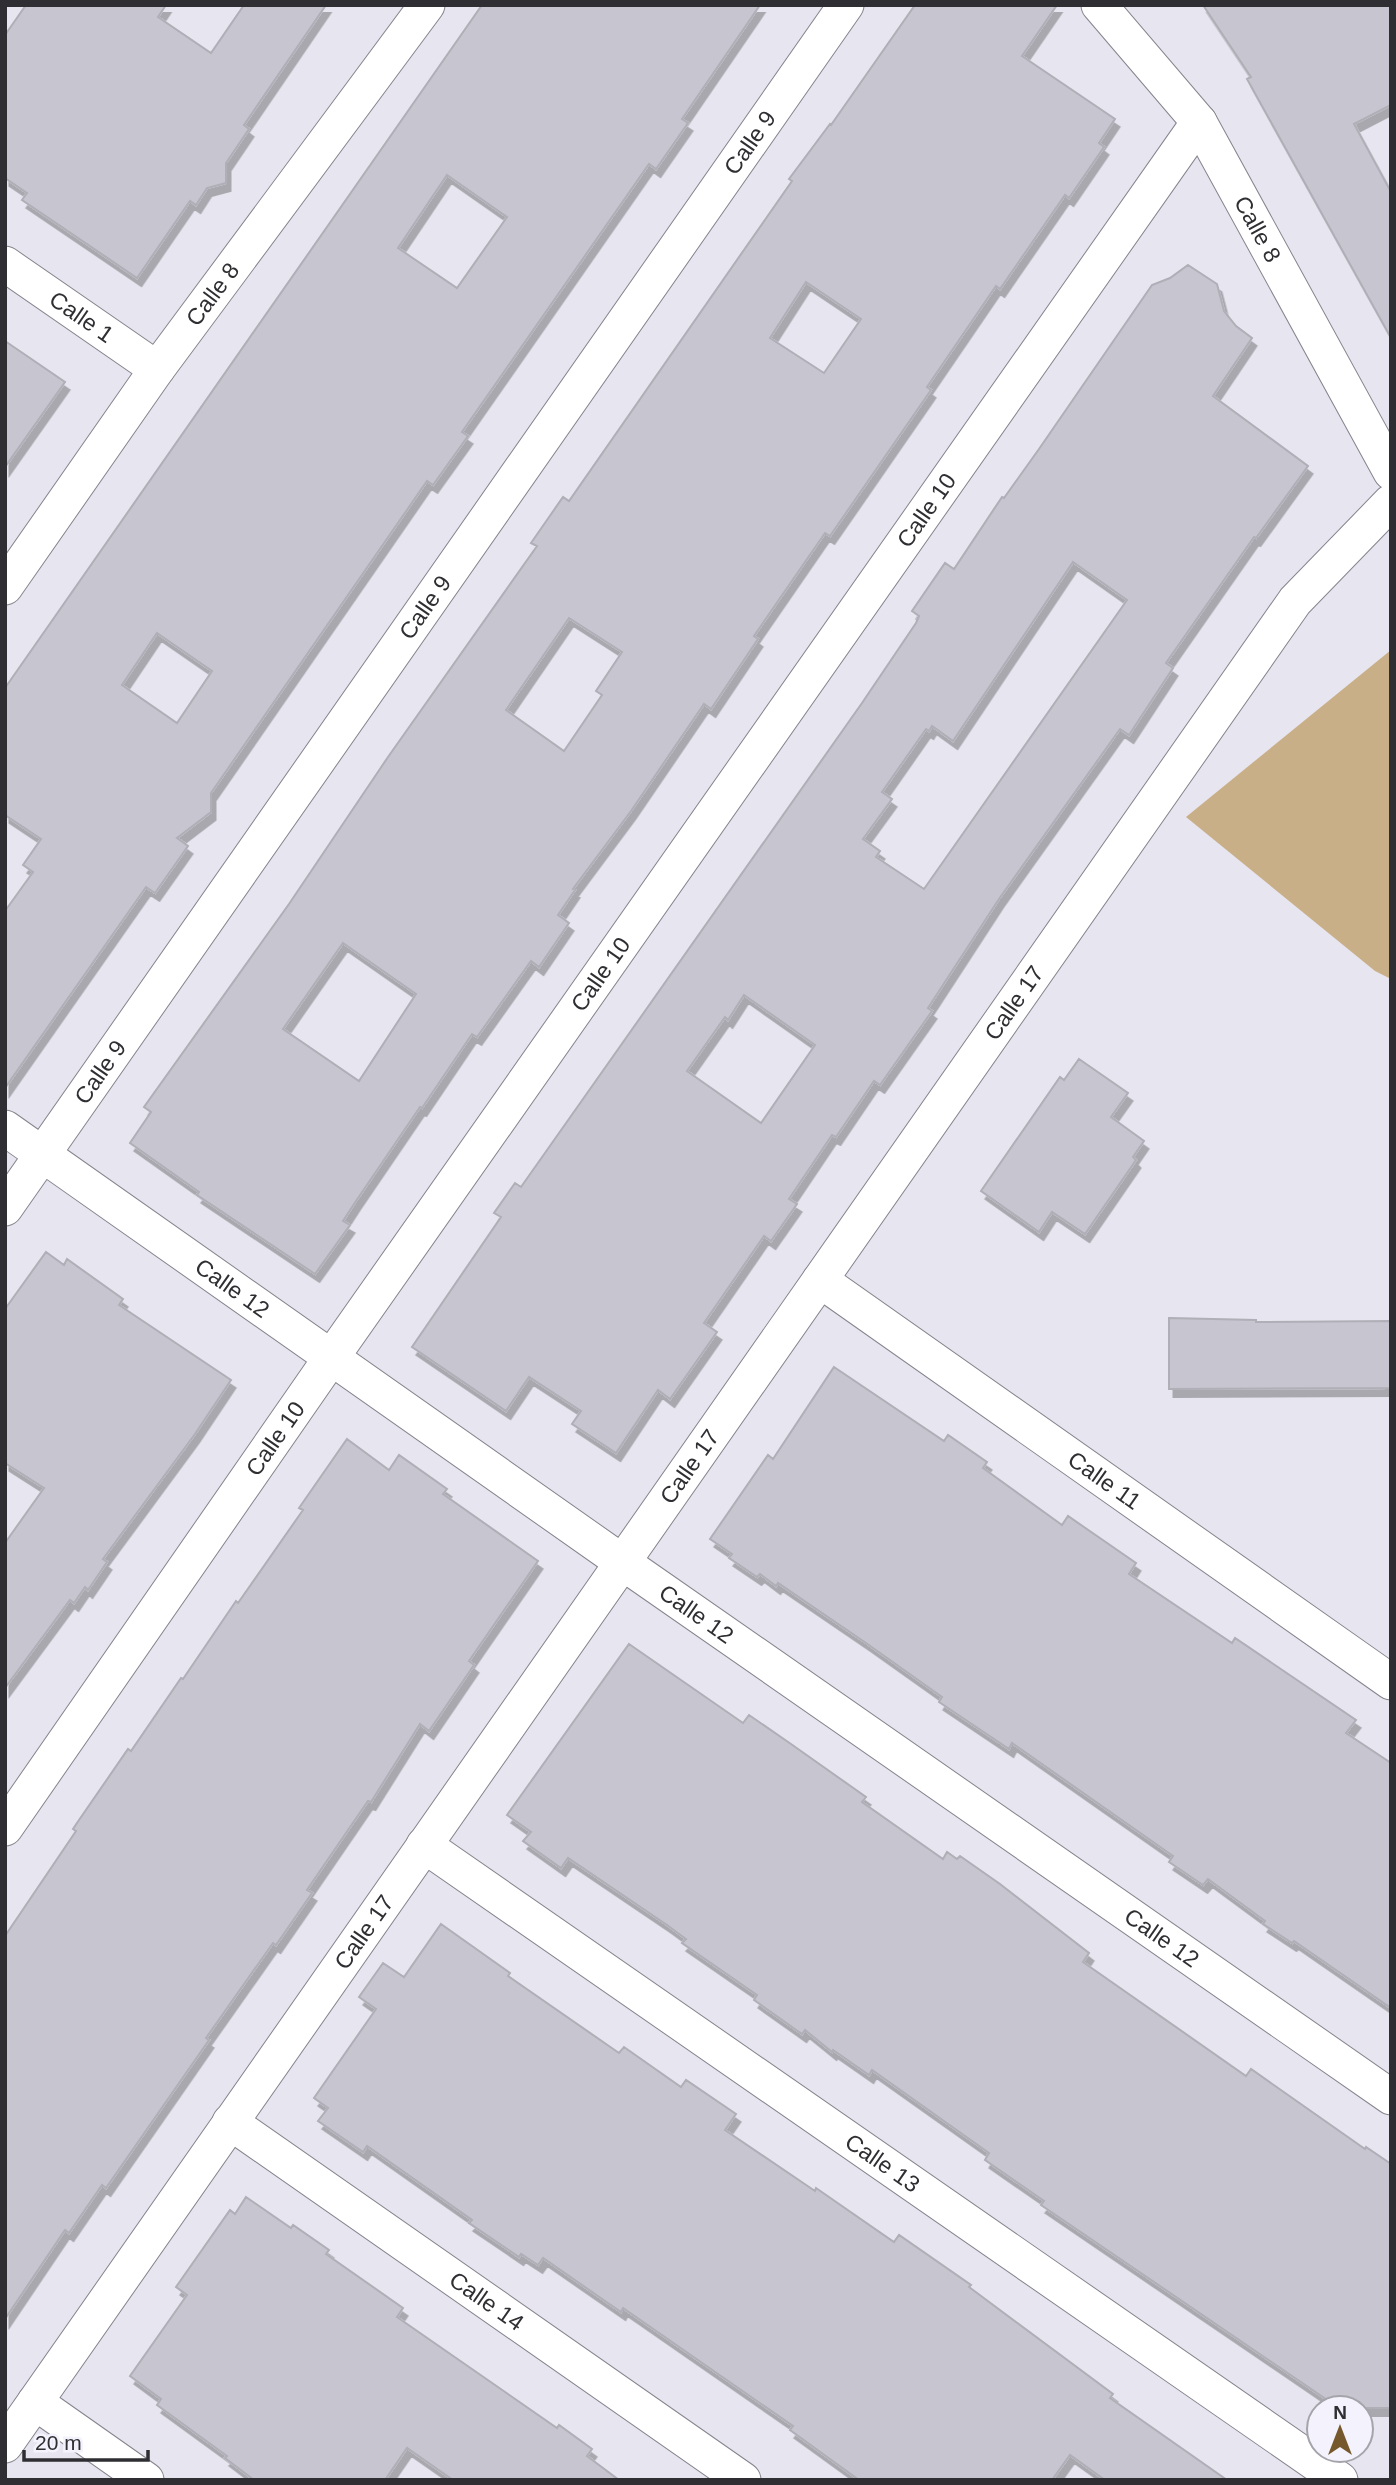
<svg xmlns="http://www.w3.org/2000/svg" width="1396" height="2485" font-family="Helvetica,sans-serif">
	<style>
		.green { fill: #c9af88 }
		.building { fill: #c7c5cf; stroke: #b0aeb7; stroke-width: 2; fill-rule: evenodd; filter: url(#shadow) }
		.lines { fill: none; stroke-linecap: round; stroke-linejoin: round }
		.minor-casing { stroke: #86848d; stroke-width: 37 }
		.minor { stroke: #fff; stroke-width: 35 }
		.labels { text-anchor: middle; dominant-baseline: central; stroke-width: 6; stroke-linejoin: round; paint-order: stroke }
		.street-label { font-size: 23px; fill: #2f2e32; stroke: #f4f2fc }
	</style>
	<defs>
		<filter id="shadow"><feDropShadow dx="4.5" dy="8" stdDeviation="0" flood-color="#0004"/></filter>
	</defs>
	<rect width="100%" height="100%" fill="#e7e5ef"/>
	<path class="green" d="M 1391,650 L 1391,979 L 1375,971 L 1186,817 Z"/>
	<path class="building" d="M 26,5 L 166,5 L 158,17 L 211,53 L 244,5 L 326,5 L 244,125 L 249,129 L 226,163 L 226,183 L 207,188 L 196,205 L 190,201 L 137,278 L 22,200 L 27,193 L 5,178 L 5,35 Z
		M 482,5 L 760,5 L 682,119 L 688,123 L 656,169 L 649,164 L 462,432 L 468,436 L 433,485 L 427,481 L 211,793 L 211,812 L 177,838 L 188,846 L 155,893 L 146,887 L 5,1088 L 5,911 L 33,872 L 23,865 L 41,839 L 5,815 L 5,688 ZM 447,175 L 507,217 L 457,288 L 398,248 ZM 157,633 L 212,671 L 177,723 L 122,685 Z
		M 915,5 L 1057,5 L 1022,56 L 1115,119 L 1099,143 L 1104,147 L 1069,198 L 1065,195 L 1000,289 L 996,286 L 927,387 L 931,390 L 830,536 L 825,533 L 754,636 L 758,639 L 711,709 L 704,704 L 631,811 L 573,889 L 575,890 L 558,915 L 569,923 L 539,967 L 531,961 L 477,1037 L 472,1034 L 422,1108 L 420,1107 L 356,1201 L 343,1221 L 350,1225 L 315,1274 L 197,1195 L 199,1192 L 130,1143 L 151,1112 L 144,1107 L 289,904 L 388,757 L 537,546 L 531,543 L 563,497 L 569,501 L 792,181 L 789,179 L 830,124 L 831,125 ZM 806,282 L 861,319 L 824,373 L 770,338 ZM 569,618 L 622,652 L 596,691 L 602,695 L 564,751 L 506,710 ZM 343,943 L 416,994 L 359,1081 L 283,1029 Z
		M 1203,5 L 1391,5 L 1391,105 L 1354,124 L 1391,192 L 1391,338 L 1247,79 L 1251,77 Z
		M 1188,265 L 1217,284 L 1224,311 L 1236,326 L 1252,338 L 1213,396 L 1308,466 L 1256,538 L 1254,537 L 1166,663 L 1173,668 L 1129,735 L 1120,729 L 999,899 L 928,1008 L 932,1011 L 880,1085 L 874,1081 L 836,1137 L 832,1135 L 789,1199 L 797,1204 L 771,1241 L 764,1236 L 704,1323 L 717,1332 L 670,1399 L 658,1390 L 616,1453 L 572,1424 L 581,1411 L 529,1377 L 506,1411 L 412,1347 L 501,1217 L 494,1213 L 515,1183 L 521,1187 L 862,703 L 916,623 L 919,616 L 912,611 L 945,563 L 954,569 L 1002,497 L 1004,498 L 1039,449 L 1152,285 L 1170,278 ZM 1073,562 L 1127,600 L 924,889 L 876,857 L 880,851 L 863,839 L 892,799 L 882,792 L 926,729 L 929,731 L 932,726 L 953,741 ZM 744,995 L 815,1045 L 761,1123 L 687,1071 L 725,1017 L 728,1020 Z
		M 5,341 L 65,382 L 5,467 Z
		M 1079,1059 L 1128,1093 L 1111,1117 L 1144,1141 L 1133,1157 L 1136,1160 L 1085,1234 L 1052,1212 L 1039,1232 L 981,1191 L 1060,1077 L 1064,1080 Z
		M 46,1252 L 64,1265 L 67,1259 L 123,1299 L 119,1305 L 231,1380 L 195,1434 L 103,1559 L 107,1562 L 88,1590 L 85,1587 L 74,1603 L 70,1600 L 5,1688 L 5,1543 L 44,1488 L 5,1463 L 5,1309 Z
		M 1169,1318 L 1256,1320 L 1256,1322 L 1391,1321 L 1391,1388 L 1169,1389 Z
		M 834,1367 L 944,1441 L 948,1435 L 987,1462 L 983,1468 L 1062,1525 L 1068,1516 L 1136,1563 L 1129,1574 L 1232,1643 L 1235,1638 L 1356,1720 L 1346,1733 L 1391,1763 L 1391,2008 L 1294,1941 L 1292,1943 L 1263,1924 L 1265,1921 L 1208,1879 L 1203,1885 L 1169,1862 L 1173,1856 L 1012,1743 L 1009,1749 L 939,1702 L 942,1697 L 866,1643 L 778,1583 L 776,1586 L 760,1574 L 757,1577 L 729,1558 L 732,1554 L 710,1539 L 768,1455 L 773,1459 Z
		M 347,1439 L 389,1470 L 399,1455 L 447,1489 L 443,1494 L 538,1561 L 469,1661 L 474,1665 L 429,1731 L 420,1724 L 371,1802 L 368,1801 L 307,1890 L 312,1893 L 276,1945 L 273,1943 L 206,2038 L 209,2040 L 106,2188 L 102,2185 L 69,2233 L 65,2230 L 5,2319 L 5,1936 L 76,1831 L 73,1829 L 79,1820 L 128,1749 L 131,1751 L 181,1678 L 183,1679 L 236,1601 L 238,1603 L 303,1510 L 299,1508 Z
		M 629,1644 L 743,1723 L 749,1715 L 791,1744 L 866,1797 L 862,1802 L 943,1859 L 947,1852 L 957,1859 L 960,1856 L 1000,1884 L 1089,1953 L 1083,1962 L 1246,2076 L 1251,2069 L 1365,2149 L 1366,2147 L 1391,2164 L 1391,2408 L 1339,2408 L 1041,2205 L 1044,2201 L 985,2160 L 989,2153 L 872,2070 L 869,2075 L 833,2050 L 832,2052 L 805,2030 L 802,2034 L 754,2000 L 757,1995 L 682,1943 L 686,1939 L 667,1925 L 568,1858 L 561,1868 L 523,1841 L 531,1832 L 507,1815 Z
		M 441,1924 L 510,1973 L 508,1976 L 619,2053 L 624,2047 L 681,2087 L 686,2080 L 736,2114 L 725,2130 L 815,2191 L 816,2188 L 894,2242 L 899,2235 L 971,2285 L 969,2287 L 1113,2394 L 1110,2398 L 1227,2480 L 1105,2480 L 1070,2455 L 1052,2480 L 859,2480 L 790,2430 L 793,2426 L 623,2308 L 621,2312 L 543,2258 L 538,2265 L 521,2254 L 519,2257 L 469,2223 L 472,2220 L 367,2146 L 363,2152 L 318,2121 L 328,2108 L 314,2098 L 376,2009 L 359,1997 L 383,1963 L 404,1977 Z
		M 246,2197 L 291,2228 L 293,2225 L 329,2250 L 326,2254 L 403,2308 L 397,2317 L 557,2428 L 559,2425 L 592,2449 L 587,2456 L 619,2480 L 453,2480 L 407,2448 L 385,2480 L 254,2480 L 225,2458 L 227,2456 L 157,2405 L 161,2399 L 130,2376 L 187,2295 L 176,2287 L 230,2210 L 235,2214 Z"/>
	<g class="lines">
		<defs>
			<g id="minor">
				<path id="s1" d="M 1099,5 L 1199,122 L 1391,472"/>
				<path id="s2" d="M 5,264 L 157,369"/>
				<path id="s3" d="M 5,587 L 157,369 L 427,5"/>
				<path id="s4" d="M 5,1128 L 622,1562 L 1391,2097"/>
				<path id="s5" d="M 5,1208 L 846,5"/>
				<path id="s6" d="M 820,1280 L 1391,1682"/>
				<path id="s7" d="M 5,1828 L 331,1358 L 1199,122"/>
				<path id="s8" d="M 424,1845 L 1340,2480"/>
				<path id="s9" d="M 230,2122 L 743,2480"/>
				<path d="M 35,2402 L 146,2480"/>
				<path id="s10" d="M 5,2445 L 1295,601 L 1391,502"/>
			</g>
		</defs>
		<use href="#minor" class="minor-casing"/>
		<use href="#minor" class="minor"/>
	</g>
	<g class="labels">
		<g class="street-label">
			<text stroke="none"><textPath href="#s5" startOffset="1300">Calle 9</textPath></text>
			<text stroke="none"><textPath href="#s1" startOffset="276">Calle 8</textPath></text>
			<text stroke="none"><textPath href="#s3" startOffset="359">Calle 8</textPath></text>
			<text stroke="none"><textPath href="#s2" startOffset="93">Calle 1</textPath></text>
			<text stroke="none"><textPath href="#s7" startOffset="1608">Calle 10</textPath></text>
			<text stroke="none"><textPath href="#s5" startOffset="733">Calle 9</textPath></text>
			<text stroke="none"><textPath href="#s7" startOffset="1041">Calle 10</textPath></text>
			<text stroke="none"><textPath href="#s10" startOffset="1760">Calle 17</textPath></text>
			<text stroke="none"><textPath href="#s5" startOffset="166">Calle 9</textPath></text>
			<text stroke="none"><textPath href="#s4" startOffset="278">Calle 12</textPath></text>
			<text stroke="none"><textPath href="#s7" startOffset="474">Calle 10</textPath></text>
			<text stroke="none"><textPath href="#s10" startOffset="1194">Calle 17</textPath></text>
			<text stroke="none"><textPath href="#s6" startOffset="348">Calle 11</textPath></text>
			<text stroke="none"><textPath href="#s4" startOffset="845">Calle 12</textPath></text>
			<text stroke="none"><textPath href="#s10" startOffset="626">Calle 17</textPath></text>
			<text stroke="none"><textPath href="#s4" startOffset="1412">Calle 12</textPath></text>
			<text stroke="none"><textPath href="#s8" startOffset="558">Calle 13</textPath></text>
			<text stroke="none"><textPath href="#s9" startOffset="313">Calle 14</textPath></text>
		</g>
	</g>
	<rect width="1396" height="2485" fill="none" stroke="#2f2e32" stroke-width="14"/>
	<g transform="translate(1340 2429)"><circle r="33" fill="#f4f2fc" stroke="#a5a4ab" stroke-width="2"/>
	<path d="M0-5L12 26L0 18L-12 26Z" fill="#75592c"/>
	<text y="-10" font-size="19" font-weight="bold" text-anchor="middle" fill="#2f2e32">N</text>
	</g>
	<path d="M24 2450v10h124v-10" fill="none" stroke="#2f2e32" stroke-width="3.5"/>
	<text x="35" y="2450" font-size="21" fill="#2f2e32" stroke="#f4f2fc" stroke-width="5" paint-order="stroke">20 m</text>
</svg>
